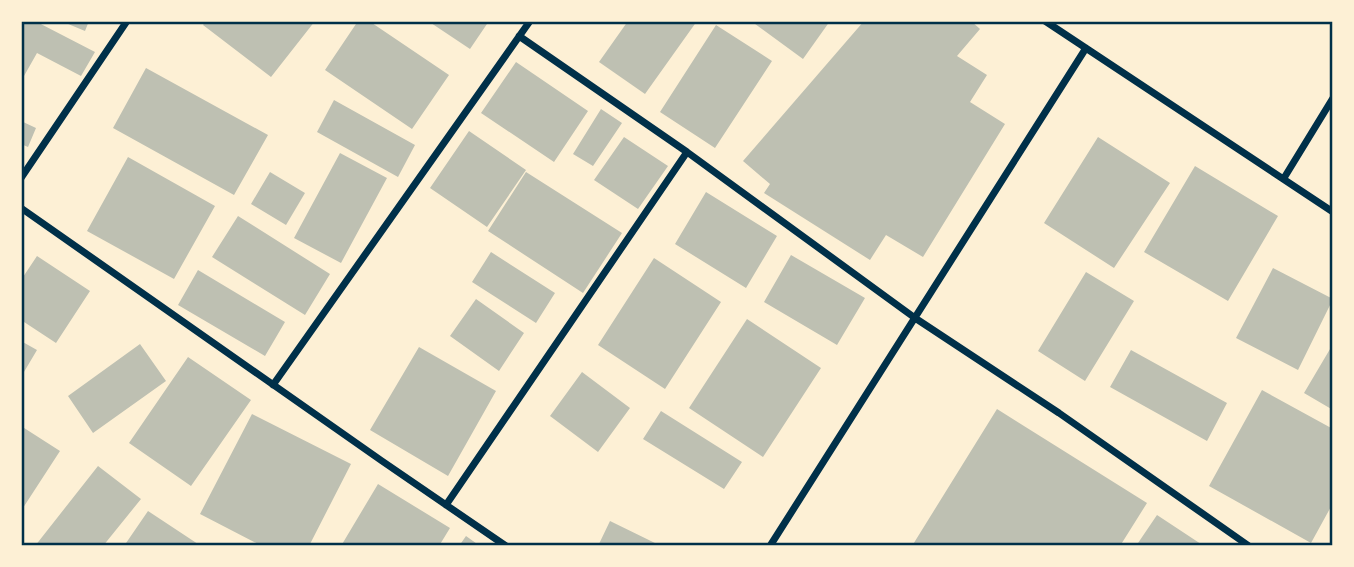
<svg xmlns="http://www.w3.org/2000/svg" width="1354" height="567" font-family="Barlow,sans-serif">
	<style>
		.building { fill: #bec0b2 }
		.lines { fill: none; stroke-linecap: round; stroke-linejoin: round }
		.minor { stroke: #003049; stroke-width: 7 }
		.neatline { fill: none; stroke: #003049; stroke-width: 2.5 }
	</style>
	<rect width="100%" height="100%" fill="#fdf0d5"/>
	<path class="building" d="M 21,21 L 35,21 L 95,52 L 81,76 L 37,53 L 24,76 L 21,75 Z
		M 61,21 L 89,21 L 85,31 Z
		M 206,21 L 315,21 L 271,77 L 203,25 Z
		M 358,21 L 369,21 L 449,75 L 412,129 L 325,70 Z
		M 428,21 L 489,21 L 470,49 Z
		M 628,21 L 697,21 L 645,94 L 599,62 Z
		M 751,21 L 830,21 L 803,59 Z
		M 864,21 L 971,21 L 980,29 L 957,56 L 987,75 L 970,102 L 1005,124 L 923,257 L 886,235 L 870,260 L 764,193 L 770,184 L 743,161 Z
		M 716,25 L 772,61 L 715,148 L 660,112 Z
		M 516,62 L 588,111 L 554,162 L 481,113 Z
		M 146,68 L 268,135 L 234,195 L 113,128 Z
		M 334,100 L 415,145 L 398,177 L 317,132 Z
		M 601,109 L 622,123 L 593,166 L 573,154 Z
		M 21,121 L 36,128 L 28,147 L 21,144 Z
		M 469,131 L 526,170 L 487,227 L 430,188 Z
		M 624,137 L 668,166 L 638,209 L 594,180 Z
		M 1098,137 L 1170,183 L 1114,268 L 1044,223 Z
		M 340,153 L 387,178 L 341,263 L 294,238 Z
		M 128,157 L 215,206 L 174,279 L 87,231 Z
		M 1195,166 L 1278,216 L 1228,301 L 1144,252 Z
		M 270,172 L 305,193 L 286,225 L 251,204 Z
		M 526,172 L 622,233 L 583,293 L 488,231 Z
		M 706,192 L 777,236 L 746,288 L 675,244 Z
		M 238,216 L 330,274 L 305,315 L 212,257 Z
		M 491,252 L 555,293 L 536,323 L 472,282 Z
		M 791,255 L 865,298 L 837,345 L 764,302 Z
		M 37,256 L 90,291 L 56,343 L 21,320 L 21,280 Z
		M 654,258 L 721,302 L 665,389 L 598,345 Z
		M 1273,268 L 1333,299 L 1298,370 L 1236,338 Z
		M 198,270 L 285,322 L 265,356 L 178,305 Z
		M 1086,272 L 1134,301 L 1085,381 L 1038,351 Z
		M 476,299 L 524,333 L 499,371 L 450,336 Z
		M 747,319 L 821,368 L 763,457 L 689,408 Z
		M 21,341 L 37,350 L 21,377 Z
		M 140,344 L 166,381 L 93,433 L 68,396 Z
		M 1333,344 L 1333,410 L 1304,393 Z
		M 419,347 L 496,391 L 448,476 L 370,430 Z
		M 1131,350 L 1227,403 L 1207,441 L 1110,387 Z
		M 188,357 L 251,400 L 191,486 L 129,443 Z
		M 582,372 L 630,408 L 598,452 L 550,416 Z
		M 1262,390 L 1333,429 L 1333,503 L 1311,543 L 1209,486 Z
		M 997,409 L 1147,503 L 1120,546 L 912,546 Z
		M 661,411 L 742,462 L 724,489 L 643,439 Z
		M 252,414 L 351,464 L 309,546 L 262,546 L 200,514 Z
		M 21,426 L 60,451 L 21,511 Z
		M 98,466 L 141,499 L 103,546 L 35,546 Z
		M 378,484 L 450,528 L 439,546 L 341,546 Z
		M 148,511 L 201,546 L 124,546 Z
		M 1157,515 L 1204,546 L 1136,546 Z
		M 610,521 L 655,543 L 653,546 L 598,546 Z
		M 466,536 L 480,546 L 459,546 Z"/>
	<g class="lines">
		<path class="minor" d="M 1045,21 L 1333,212
			M 519,36 L 687,152 L 915,318 L 1059,413 L 1249,546
			M 21,178 L 127,21
			M 1284,178 L 1333,98
			M 21,208 L 382,461 L 506,546
			M 273,385 L 530,21
			M 446,505 L 687,152
			M 770,546 L 1086,48"/>
	</g>
	<rect width="1354" height="567" fill="none" stroke="#fdf0d5" stroke-width="46"/>
	<rect x="23" y="23" width="1308" height="521" class="neatline"/>
</svg>
